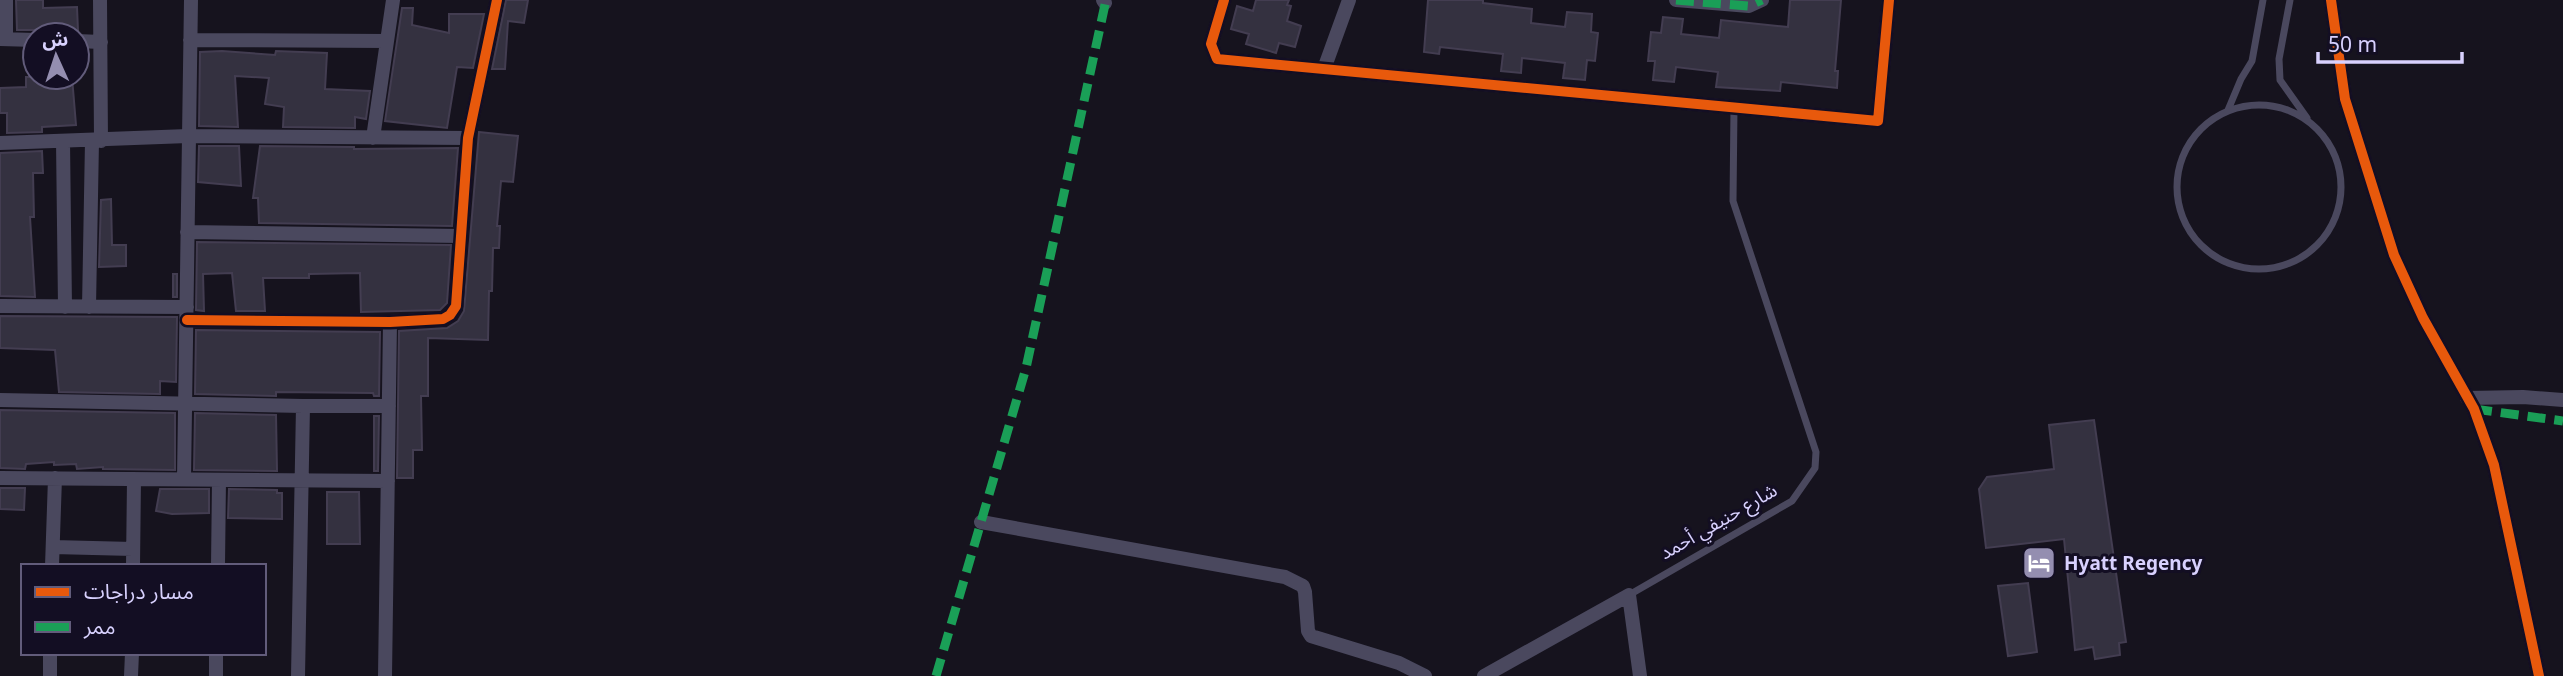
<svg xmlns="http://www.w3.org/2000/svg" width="2563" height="676" font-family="'Noto Sans','Noto Sans Arabic',sans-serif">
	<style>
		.building { fill: #343140; stroke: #433d51; stroke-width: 2 }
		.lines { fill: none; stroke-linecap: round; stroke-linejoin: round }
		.service { stroke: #4a485e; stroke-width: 7 }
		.minor { stroke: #4a485e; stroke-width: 14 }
		.quiet { stroke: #1a9f57; stroke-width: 9; stroke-dasharray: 18 9; stroke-linecap: butt }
		.cycleway-casing { stroke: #130e23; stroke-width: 15 }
		.cycleway { stroke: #e8590c; stroke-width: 10 }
		.labels { text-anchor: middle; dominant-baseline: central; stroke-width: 6; stroke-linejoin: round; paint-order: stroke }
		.street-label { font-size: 19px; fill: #d8d1fe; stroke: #130e23 }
		.poi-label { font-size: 19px; font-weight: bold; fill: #d8d1fe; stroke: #130e23; text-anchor: start }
	</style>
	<rect width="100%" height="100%" fill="#16131e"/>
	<path class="building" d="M 16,0 L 43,0 L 43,8 L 77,7 L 78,31 L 42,34 L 36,30 L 17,30 Z
		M 506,0 L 528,0 L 524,23 L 508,21 L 505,69 L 492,69 Z
		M 1256,0 L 1289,0 L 1287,5 L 1291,6 L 1287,21 L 1301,26 L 1295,47 L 1279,43 L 1276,53 L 1246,44 L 1249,34 L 1231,29 L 1237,6 L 1253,11 Z
		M 1428,0 L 1483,0 L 1483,3 L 1532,9 L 1531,23 L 1565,27 L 1567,12 L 1592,14 L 1591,32 L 1598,33 L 1595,61 L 1587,60 L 1585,80 L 1563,78 L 1565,63 L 1522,58 L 1521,73 L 1501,71 L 1503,54 L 1440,47 L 1439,54 L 1424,52 Z
		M 1790,0 L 1841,0 L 1835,71 L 1838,71 L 1837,88 L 1781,82 L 1780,91 L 1716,87 L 1718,72 L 1676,67 L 1674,82 L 1653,80 L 1655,61 L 1648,61 L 1651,32 L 1661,33 L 1663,17 L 1683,19 L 1681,34 L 1719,38 L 1721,20 L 1788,27 Z
		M 402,8 L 413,8 L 412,25 L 449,33 L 449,14 L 484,14 L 473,68 L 457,67 L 447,128 L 385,121 Z
		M 222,51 L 275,55 L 276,51 L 327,53 L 325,89 L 370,91 L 366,119 L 355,117 L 355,128 L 283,127 L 284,107 L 265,104 L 269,78 L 235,76 L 238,127 L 199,126 L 200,52 Z
		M 26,77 L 72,77 L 76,125 L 42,127 L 42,132 L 7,133 L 7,113 L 0,113 L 0,88 L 26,87 Z
		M 479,132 L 518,136 L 513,182 L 501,181 L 497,226 L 500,226 L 499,248 L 493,248 L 492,291 L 489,291 L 488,340 L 428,338 L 428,396 L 421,396 L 422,450 L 413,450 L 413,478 L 397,478 L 399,331 L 447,328 L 458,321 L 464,311 Z
		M 199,146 L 239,146 L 241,186 L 198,182 Z
		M 260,146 L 354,147 L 354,149 L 458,148 L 452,226 L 259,223 L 258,198 L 253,198 Z
		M 42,151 L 43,173 L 33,173 L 34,217 L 30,217 L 35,297 L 0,296 L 0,153 Z
		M 111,199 L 112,245 L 126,245 L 126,266 L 99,267 L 101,200 Z
		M 197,242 L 451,245 L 447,303 L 440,310 L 361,312 L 360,273 L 309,274 L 309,278 L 263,278 L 265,311 L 236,311 L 232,273 L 203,274 L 204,311 L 196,310 Z
		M 173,274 L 177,274 L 177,297 L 173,297 Z
		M 0,316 L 177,317 L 176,382 L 160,381 L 160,394 L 59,392 L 55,350 L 0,348 Z
		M 196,330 L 380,332 L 379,396 L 374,396 L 373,393 L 276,392 L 276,396 L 195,394 Z
		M 0,410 L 175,413 L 175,470 L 103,469 L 103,467 L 77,469 L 76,464 L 54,465 L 54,462 L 26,464 L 25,469 L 0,468 Z
		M 195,413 L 276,415 L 277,471 L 194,470 Z
		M 374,416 L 379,416 L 378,471 L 374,471 Z
		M 2094,420 L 2126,642 L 2119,643 L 2120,655 L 2095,659 L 2093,647 L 2075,650 L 2064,539 L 1986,548 L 1979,489 L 1987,477 L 2054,469 L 2049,425 Z
		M 0,488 L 25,488 L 24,510 L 0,509 Z
		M 160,489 L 209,489 L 209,513 L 172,514 L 156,511 Z
		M 229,489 L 277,490 L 277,493 L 282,493 L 282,519 L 228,518 Z
		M 327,492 L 359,492 L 360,544 L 327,544 Z
		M 2028,583 L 2037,652 L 2008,656 L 1998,586 Z"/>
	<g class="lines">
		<path class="service" d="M 2290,0 L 2279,59 L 2280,80 L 2307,118
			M2177 187a82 82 0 1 1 164 0a82 82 0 1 1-164 0Z
			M 2228,110 L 2241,79 L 2252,61 L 2263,0
			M 1629,595 L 1792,501 L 1815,468 L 1816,452 L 1733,201 L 1734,108"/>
		<path class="minor" d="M 100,0 L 101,141
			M 1103,0 L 1105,3
			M 1224,0 L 1211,44 L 1217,59 L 1878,121 L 1889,0
			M 1676,0 L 1749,6 L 1762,0
			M 2331,0 L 2345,99 L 2394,255 L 2423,318 L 2474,409 L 2494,465 L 2539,676
			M 0,39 L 35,40
			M 6,39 L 6,0
			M 190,40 L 387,41
			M 77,41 L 101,42
			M 1324,69 L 1349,0
			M 373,138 L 393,0
			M 63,141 L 65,307
			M 0,143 L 188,136 L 468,138
			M 187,232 L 460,236
			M 0,306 L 187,307
			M 89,307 L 92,141
			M 187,320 L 390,322 L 443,319 L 450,315 L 456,306 L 468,138 L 497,0
			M 2467,398 L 2523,397 L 2563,400
			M 0,400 L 303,406 L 389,406
			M 0,478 L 388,481
			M 184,479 L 191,0
			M 981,522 L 1285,577 L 1303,586 L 1305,592 L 1308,631 L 1311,636 L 1399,663 L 1425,676
			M 53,547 L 133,549
			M 52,566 L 55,478
			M 133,566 L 134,479
			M 218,566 L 219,480
			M 50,676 L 50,653
			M 131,676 L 132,653
			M 216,676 L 216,653
			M 298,676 L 303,406
			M 385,676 L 390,322
			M 1484,676 L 1629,595 L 1640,676"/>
		<path class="quiet" d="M 1676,0 L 1749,6 L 1762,0
			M 2474,409 L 2563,421
			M 936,676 L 1026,368 L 1106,0"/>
		<defs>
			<path id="cycleway" d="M 1224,0 L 1211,44 L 1217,59 L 1878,121 L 1889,0
				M 2331,0 L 2345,99 L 2394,255 L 2423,318 L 2474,409 L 2494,465 L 2539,676
				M 187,320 L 390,322 L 443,319 L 450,315 L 456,306 L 468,138 L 497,0"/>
		</defs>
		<use href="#cycleway" class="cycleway-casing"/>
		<use href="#cycleway" class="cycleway"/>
	</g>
	<defs>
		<symbol id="hotel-square" viewBox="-11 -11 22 22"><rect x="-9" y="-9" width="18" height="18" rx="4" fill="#948eb0" stroke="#130e23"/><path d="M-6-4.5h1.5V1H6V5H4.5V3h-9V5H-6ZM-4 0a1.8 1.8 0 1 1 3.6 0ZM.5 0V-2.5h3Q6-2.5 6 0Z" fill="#fff"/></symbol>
	</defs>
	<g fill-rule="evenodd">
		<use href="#hotel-square" x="2020" y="544" width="38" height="38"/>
	</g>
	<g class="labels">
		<g class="street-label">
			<text transform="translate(1718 521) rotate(-30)">شارع حنيفي أحمد</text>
		</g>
		<g class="poi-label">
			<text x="2064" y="563">Hyatt Regency</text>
		</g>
	</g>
	<rect x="21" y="564" width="245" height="91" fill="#130e23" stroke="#625c7b" stroke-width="2"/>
	<rect x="35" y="587" width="35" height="10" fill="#e8590c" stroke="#625c7b" stroke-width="2"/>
	<text x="84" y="599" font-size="21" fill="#d8d1fe">مسار دراجات</text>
	<rect x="35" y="622" width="35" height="10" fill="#1a9f57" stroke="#625c7b" stroke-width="2"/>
	<text x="84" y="634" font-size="21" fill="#d8d1fe">ممر</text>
	<g transform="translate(56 56) rotate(357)"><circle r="33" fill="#130e23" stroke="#625c7b" stroke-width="2"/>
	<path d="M0-5L12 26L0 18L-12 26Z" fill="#948eb0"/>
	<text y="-10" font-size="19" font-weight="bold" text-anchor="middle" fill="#d8d1fe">ش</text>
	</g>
	<path d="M2318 52v10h144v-10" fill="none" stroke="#d8d1fe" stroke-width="3.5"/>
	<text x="2328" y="52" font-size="21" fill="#d8d1fe" stroke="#130e23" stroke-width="5" paint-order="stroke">50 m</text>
</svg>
